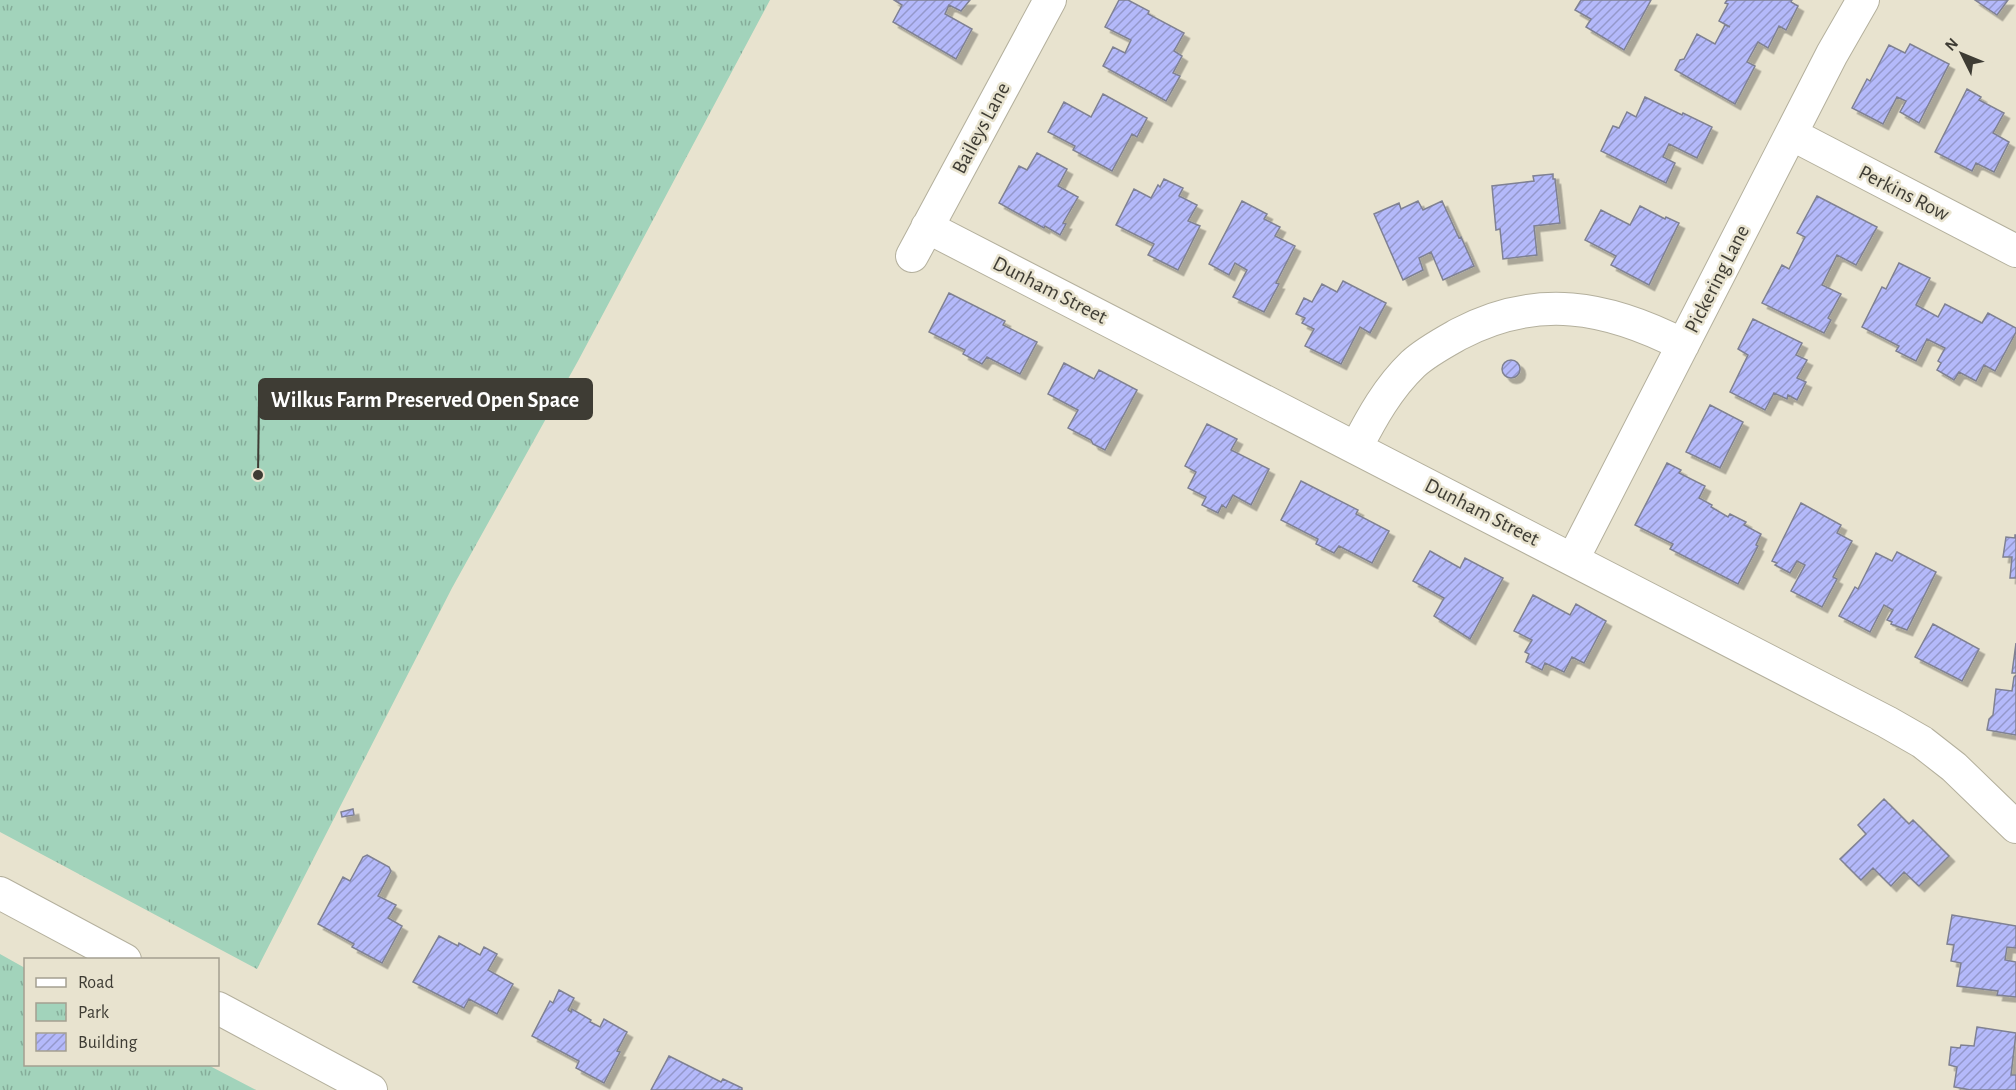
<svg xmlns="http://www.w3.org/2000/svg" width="2016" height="1090" font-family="'Alegreya Sans',sans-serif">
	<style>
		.park { fill: url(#park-tufts) }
		.building { fill: url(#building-hatch); stroke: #7f8192; stroke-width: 1.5; filter: url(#shadow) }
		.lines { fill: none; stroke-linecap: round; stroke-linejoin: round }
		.minor-casing { stroke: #b4b09d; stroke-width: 34 }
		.minor { stroke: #fff; stroke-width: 32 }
		.labels { text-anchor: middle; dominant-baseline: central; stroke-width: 5; stroke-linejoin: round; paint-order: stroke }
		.street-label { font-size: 21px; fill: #3e3c34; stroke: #e8e3cf }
		.leader { fill: none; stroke: #3e3c34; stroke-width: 2 }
		.callout-dot { fill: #3e3c34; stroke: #e8e3cf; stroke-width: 2 }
		.callout { fill: #3e3c34; stroke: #3e3c34; stroke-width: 2 }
		.callout-label { font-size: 22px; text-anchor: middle; font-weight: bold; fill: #fff }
	</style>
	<defs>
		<pattern id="park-tufts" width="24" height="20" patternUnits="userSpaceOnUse" patternTransform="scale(1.5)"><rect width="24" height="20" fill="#a2d3bb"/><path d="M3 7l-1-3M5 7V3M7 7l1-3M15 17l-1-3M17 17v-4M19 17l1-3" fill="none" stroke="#85ac99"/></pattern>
		<pattern id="building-hatch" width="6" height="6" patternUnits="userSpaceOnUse" patternTransform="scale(1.5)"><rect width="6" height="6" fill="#b4b9fa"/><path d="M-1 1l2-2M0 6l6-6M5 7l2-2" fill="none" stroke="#9498cb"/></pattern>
		<filter id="shadow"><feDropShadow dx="5.5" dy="5.5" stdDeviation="0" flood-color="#0004"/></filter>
	</defs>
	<rect width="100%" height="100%" fill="#e8e3cf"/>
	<path class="park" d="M 0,0 L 770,0 L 578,361 L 452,588 L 257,969 L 0,832 Z
		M 0,954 L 25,968 L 26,1064 L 208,1065 L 256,1090 L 0,1090 Z"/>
	<path class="building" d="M 894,0 L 970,0 L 961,11 L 949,5 L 945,14 L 972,29 L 956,59 L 893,22 L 902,5 Z
		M 1119,0 L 1128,0 L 1149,11 L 1148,14 L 1184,33 L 1174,51 L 1182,56 L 1173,73 L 1180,76 L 1166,101 L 1103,66 L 1113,47 L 1125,53 L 1131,40 L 1105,27 Z
		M 1581,0 L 1651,0 L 1624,50 L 1586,27 L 1591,19 L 1575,10 Z
		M 1727,0 L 1792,0 L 1791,2 L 1798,6 L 1786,30 L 1779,26 L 1768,48 L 1758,42 L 1747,62 L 1755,66 L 1735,104 L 1675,70 L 1680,60 L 1684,59 L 1697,34 L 1715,44 L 1725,25 L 1730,27 L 1719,21 L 1728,4 L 1725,3 Z
		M 1975,0 L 2008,0 L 1997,15 Z
		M 1910,44 L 1949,64 L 1919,123 L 1900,112 L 1906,101 L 1897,97 L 1883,124 L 1852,108 L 1867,79 L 1870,81 L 1889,45 L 1905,53 Z
		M 1967,89 L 1981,97 L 1979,100 L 2004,113 L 1993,133 L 2009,142 L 1994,172 L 1976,163 L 1972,171 L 1935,152 Z
		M 1103,94 L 1147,118 L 1137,137 L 1132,134 L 1112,171 L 1073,150 L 1075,146 L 1048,132 L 1064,102 L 1091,117 Z
		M 1645,97 L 1682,115 L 1683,113 L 1712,127 L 1697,158 L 1669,144 L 1663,157 L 1675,163 L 1666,183 L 1601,151 L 1613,126 L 1619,128 L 1627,112 L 1636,117 Z
		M 1037,153 L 1067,169 L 1058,186 L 1078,197 L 1063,223 L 1066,224 L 1060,235 L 1045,226 L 1044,228 L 999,203 L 1019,166 L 1027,170 Z
		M 1553,174 L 1553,179 L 1555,179 L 1560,223 L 1534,226 L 1537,255 L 1503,259 L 1500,229 L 1496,230 L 1492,186 L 1534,181 L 1533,176 Z
		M 1164,179 L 1183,188 L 1179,196 L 1197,205 L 1188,221 L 1200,226 L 1178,270 L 1148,255 L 1154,244 L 1116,225 L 1134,189 L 1151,198 L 1158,185 L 1160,187 Z
		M 1817,196 L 1877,227 L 1856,265 L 1837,255 L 1822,285 L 1841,294 L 1828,318 L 1831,320 L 1824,333 L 1762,303 L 1782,265 L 1789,269 L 1805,237 L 1797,233 Z
		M 1242,201 L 1267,214 L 1264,219 L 1280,227 L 1275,236 L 1295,246 L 1276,283 L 1279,284 L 1264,312 L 1233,297 L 1247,270 L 1235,263 L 1229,275 L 1209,264 Z
		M 1418,201 L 1423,210 L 1442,201 L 1459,238 L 1461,237 L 1474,266 L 1443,280 L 1431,252 L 1419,258 L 1423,270 L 1403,280 L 1374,214 L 1399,203 L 1401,209 Z
		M 1640,206 L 1665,219 L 1666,217 L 1679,223 L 1649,285 L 1611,265 L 1616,256 L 1585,240 L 1601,210 L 1630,225 Z
		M 1899,263 L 1930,278 L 1916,305 L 1938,317 L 1945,304 L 1982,323 L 1988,313 L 2016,328 L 2016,332 L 1995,371 L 1984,365 L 1976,381 L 1959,372 L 1954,380 L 1937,370 L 1941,363 L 1938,361 L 1945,348 L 1927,339 L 1916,361 L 1896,351 L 1899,346 L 1862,327 L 1882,287 L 1886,289 Z
		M 1343,281 L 1386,303 L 1370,333 L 1360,327 L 1341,364 L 1305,346 L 1314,329 L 1302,323 L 1305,318 L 1296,314 L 1304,298 L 1312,302 L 1322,284 L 1337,292 Z
		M 949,293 L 1005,321 L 1003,325 L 1037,342 L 1020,374 L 987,357 L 982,364 L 963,354 L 965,350 L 929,332 Z
		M 1753,319 L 1802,343 L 1796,355 L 1807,360 L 1797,378 L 1806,382 L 1797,400 L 1788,395 L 1787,399 L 1774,393 L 1765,410 L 1730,392 L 1748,355 L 1738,349 Z
		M1502 369a9 9 0 1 1 18 0a9 9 0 1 1-18 0Z
		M 1064,363 L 1094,379 L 1099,370 L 1137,390 L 1105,450 L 1093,444 L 1091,440 L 1068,428 L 1078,410 L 1048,394 Z
		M 1710,405 L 1743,422 L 1720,468 L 1686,452 Z
		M 1207,424 L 1237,439 L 1231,450 L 1269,469 L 1251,505 L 1233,495 L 1226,508 L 1222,505 L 1218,513 L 1202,505 L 1206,497 L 1188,488 L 1196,472 L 1185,466 Z
		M 1667,463 L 1681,470 L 1679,473 L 1705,486 L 1699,498 L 1712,505 L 1711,507 L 1728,517 L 1730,514 L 1746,522 L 1744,525 L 1761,534 L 1756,545 L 1758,546 L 1738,584 L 1670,549 L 1673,544 L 1635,525 Z
		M 1301,481 L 1358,510 L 1356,514 L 1389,531 L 1372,563 L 1339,546 L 1334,553 L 1316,544 L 1318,539 L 1281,520 Z
		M 1801,503 L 1841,525 L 1837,533 L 1852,541 L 1833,577 L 1837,579 L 1822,607 L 1791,591 L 1805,565 L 1797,561 L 1790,573 L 1775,565 L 1777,563 L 1772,561 Z
		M 2015,535 L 2016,535 L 2016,578 L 2010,578 L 2012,557 L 2003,557 L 2006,537 L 2015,538 Z
		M 1430,551 L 1460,568 L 1465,558 L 1503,578 L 1470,639 L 1434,616 L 1444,598 L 1413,581 Z
		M 1897,552 L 1936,572 L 1907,630 L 1891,624 L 1892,622 L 1887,620 L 1893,610 L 1884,605 L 1870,632 L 1839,616 L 1855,587 L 1858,589 L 1876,553 L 1892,561 Z
		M 1533,595 L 1570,615 L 1576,604 L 1606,621 L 1584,663 L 1572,657 L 1564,672 L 1545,663 L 1542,670 L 1526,662 L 1529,654 L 1525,652 L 1532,640 L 1514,631 Z
		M 1933,624 L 1979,649 L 1962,681 L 1915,657 Z
		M 2016,643 L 2016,673 L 2012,673 Z
		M 2016,675 L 2016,735 L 1987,730 L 1989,719 L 1993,715 L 1996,689 L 2012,691 L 2014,677 Z
		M 1884,799 L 1909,824 L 1913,820 L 1949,856 L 1919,886 L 1904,872 L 1891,886 L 1873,868 L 1861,880 L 1840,859 L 1866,834 L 1858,825 Z
		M 353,809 L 354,815 L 342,817 L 341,812 Z
		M 367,855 L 389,867 L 391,871 L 378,896 L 396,905 L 388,918 L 402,926 L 382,963 L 352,947 L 354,944 L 318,924 L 343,877 L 350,881 L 363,857 Z
		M 1952,915 L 2016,926 L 2016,948 L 2007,947 L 2005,960 L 2016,962 L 2016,997 L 1997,995 L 1998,991 L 1957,986 L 1961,963 L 1951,961 L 1954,945 L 1947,944 Z
		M 439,936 L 458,946 L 459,943 L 480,955 L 484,947 L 497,954 L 488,970 L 513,984 L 497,1014 L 469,999 L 464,1008 L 413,982 Z
		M 559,990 L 574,998 L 568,1010 L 571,1012 L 572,1009 L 591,1020 L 590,1022 L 600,1027 L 604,1019 L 627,1032 L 617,1051 L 620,1052 L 604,1083 L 576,1068 L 579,1061 L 532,1036 L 550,1001 L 553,1003 Z
		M 1977,1027 L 2016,1033 L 2011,1075 L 2016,1075 L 2016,1090 L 1971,1090 L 1954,1087 L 1957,1067 L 1949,1065 L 1951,1047 L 1960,1048 L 1961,1045 L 1974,1046 Z
		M 669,1056 L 721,1082 L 723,1079 L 742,1088 L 742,1090 L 651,1090 Z"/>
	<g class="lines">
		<defs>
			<path id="minor" d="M 1791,134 L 2016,251
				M 927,227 L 1887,722 L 1922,742 L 1954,767 L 2016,827
				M 912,256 L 1050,0
				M 1356,448 C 1372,417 1388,388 1413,364 C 1426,352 1443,343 1459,334 C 1537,293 1607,306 1683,345
				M 1573,559 L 1832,54 L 1863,0
				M 0,893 L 125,960
				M 218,1008 L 371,1090"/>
		</defs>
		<use href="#minor" class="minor-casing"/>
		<use href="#minor" class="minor"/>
	</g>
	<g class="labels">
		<g class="street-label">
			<text transform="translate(981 128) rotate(-62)">Baileys Lane</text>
			<text transform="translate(1904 193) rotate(27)">Perkins Row</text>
			<text transform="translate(1717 279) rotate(-63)">Pickering Lane</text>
			<text transform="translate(1050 290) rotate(27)">Dunham Street</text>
			<text transform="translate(1482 512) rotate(27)">Dunham Street</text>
		</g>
	</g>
	<path class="leader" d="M258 475L259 399"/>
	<circle class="callout-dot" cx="258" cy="475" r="6"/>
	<rect class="callout" x="259" y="379" width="333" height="40" rx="6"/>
	<g class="callout-label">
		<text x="425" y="407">Wilkus Farm Preserved Open Space</text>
	</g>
	<rect x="24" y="958" width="195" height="108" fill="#e8e3cf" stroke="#a4a091" stroke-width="1.5"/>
	<rect x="36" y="978" width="30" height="9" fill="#ffffff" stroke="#a4a091" stroke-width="1.5"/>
	<text x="78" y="988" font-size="18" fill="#3e3c34">Road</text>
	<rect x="36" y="1003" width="30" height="18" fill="url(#park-tufts)" stroke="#a4a091" stroke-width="1.5"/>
	<text x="78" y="1018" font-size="18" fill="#3e3c34">Park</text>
	<rect x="36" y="1033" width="30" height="18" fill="url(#building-hatch)" stroke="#a4a091" stroke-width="1.5"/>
	<text x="78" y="1048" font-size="18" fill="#3e3c34">Building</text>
	<g transform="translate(1962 54) rotate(313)" stroke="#e8e3cf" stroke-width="4.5" paint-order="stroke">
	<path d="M0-4.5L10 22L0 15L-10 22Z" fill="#3e3c34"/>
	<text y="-9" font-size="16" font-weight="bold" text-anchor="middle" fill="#3e3c34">N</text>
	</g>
</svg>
